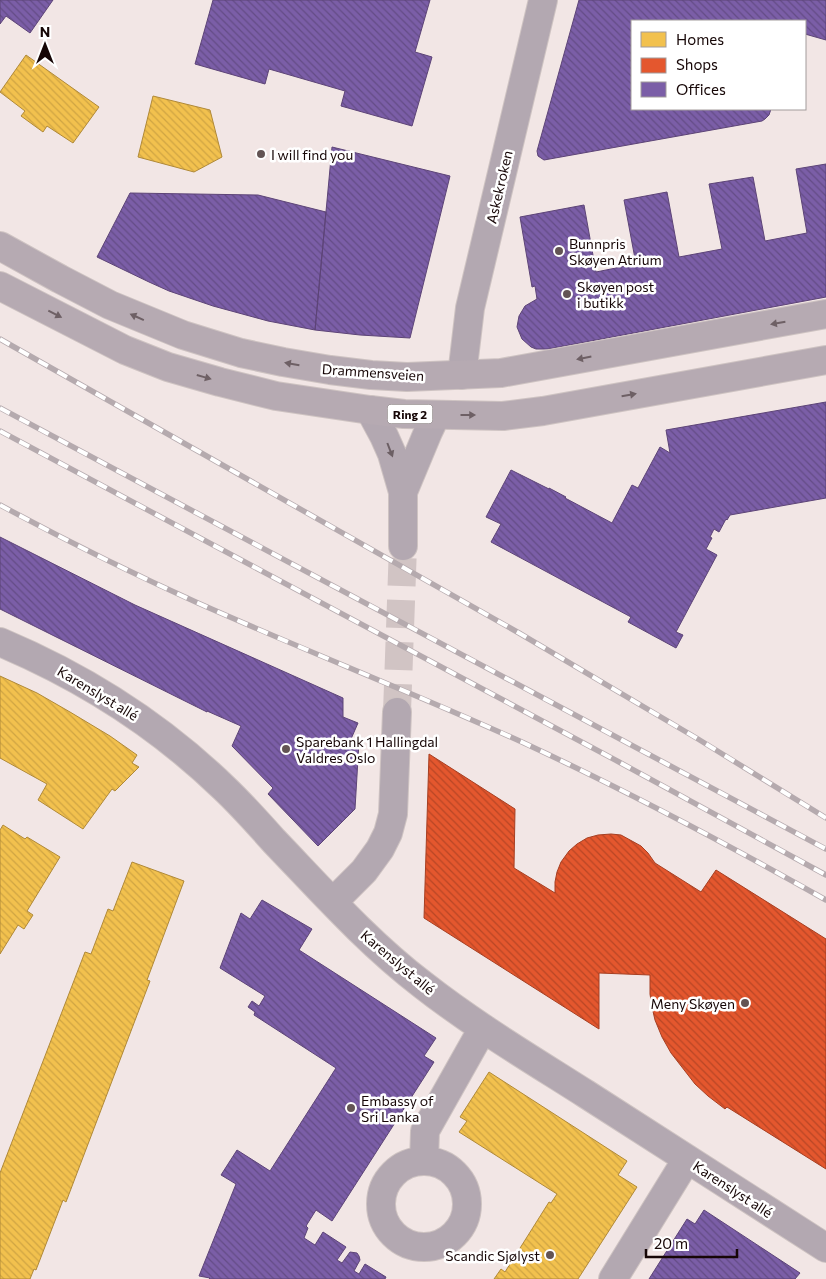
<svg xmlns="http://www.w3.org/2000/svg" width="826" height="1279" font-family="Commissioner,sans-serif">
	<style>
		.homes { fill: url(#homes-back-hatch); stroke: #b08938 }
		.shops { fill: url(#shops-back-hatch); stroke: #a63f22 }
		.offices { fill: url(#offices-back-hatch); stroke: #5d4477 }
		.lines { fill: none; stroke-linecap: round; stroke-linejoin: round }
		.minor-tunnel { stroke: #d1c4c4; stroke-width: 28; stroke-dasharray: 28 14; stroke-linecap: butt }
		.minor-casing { stroke: #cec3c2; stroke-width: 30 }
		.major-casing { stroke: #cec3c2; stroke-width: 30 }
		.minor { stroke: #b3a8b1; stroke-width: 28 }
		.major { stroke: #b6aab2; stroke-width: 28 }
		.rail-casing { stroke: #b5aaae; stroke-width: 5.5 }
		.rail { stroke: #fff; stroke-width: 4; stroke-dasharray: 11; stroke-linecap: butt }
		.oneway { fill: #6e6065 }
		.oneway2 { fill: #6c5f64 }
		.poi-dot { fill: #635454; stroke: #fff; stroke-width: 2 }
		.labels { text-anchor: middle; dominant-baseline: central; stroke-width: 5; stroke-linejoin: round; paint-order: stroke }
		.shield { fill: #fff; stroke: #5c5151; stroke-width: 1 }
		.shield-label { font-size: 12px; font-weight: bold; fill: #160606 }
		.poi-label { font-size: 14px; fill: #160606; stroke: #fff; text-anchor: start }
		.street-label { font-size: 14px; fill: #160606; stroke: #fff }
	</style>
	<defs>
		<pattern id="homes-back-hatch" width="6" height="6" patternUnits="userSpaceOnUse" patternTransform="scale(1.25)"><rect width="6" height="6" fill="#f2c14e"/><path d="M-1 5l2 2M0 0l6 6M5-1l2 2" fill="none" stroke="#cfa443"/></pattern>
		<pattern id="shops-back-hatch" width="6" height="6" patternUnits="userSpaceOnUse" patternTransform="scale(1.25)"><rect width="6" height="6" fill="#e4572e"/><path d="M-1 5l2 2M0 0l6 6M5-1l2 2" fill="none" stroke="#b84625"/></pattern>
		<pattern id="offices-back-hatch" width="6" height="6" patternUnits="userSpaceOnUse" patternTransform="scale(1.25)"><rect width="6" height="6" fill="#7b5ea7"/><path d="M-1 5l2 2M0 0l6 6M5-1l2 2" fill="none" stroke="#644c86"/></pattern>
	</defs>
	<rect width="100%" height="100%" fill="#f2e6e5"/>
	<path class="homes" d="M 26,55 L 99,107 L 73,143 L 47,126 L 43,132 L 21,116 L 25,111 L 0,92 Z
		M 153,96 L 210,110 L 222,157 L 194,172 L 138,157 Z
		M 0,676 L 37,693 L 70,712 L 110,736 L 137,755 L 132,763 L 139,767 L 115,791 L 112,789 L 83,829 L 38,800 L 47,784 L 0,758 Z
		M 3,825 L 25,839 L 27,837 L 60,857 L 27,911 L 33,915 L 24,929 L 18,925 L 0,954 L 0,830 Z
		M 132,862 L 184,881 L 147,980 L 150,981 L 66,1202 L 63,1200 L 36,1270 L 34,1269 L 30,1279 L 0,1279 L 0,1173 L 85,952 L 91,954 L 108,909 L 113,911 Z
		M 489,1072 L 627,1161 L 618,1175 L 637,1187 L 578,1279 L 494,1279 L 501,1269 L 505,1272 L 549,1202 L 551,1203 L 557,1194 L 459,1132 L 467,1121 L 460,1117 Z"/>
	<path class="shops" d="M 429,754 L 515,809 L 514,868 L 555,893 L 555,882 L 557,872 L 561,862 L 569,851 L 577,844 L 587,838 L 598,835 L 611,834 L 621,835 L 641,846 L 648,853 L 655,863 L 701,892 L 716,870 L 826,939 L 826,1169 L 727,1107 L 725,1109 L 708,1096 L 695,1084 L 671,1053 L 662,1037 L 655,1020 L 652,1007 L 650,994 L 650,975 L 599,973 L 599,1029 L 424,918 Z"/>
	<path class="offices" d="M 0,0 L 53,0 L 30,33 L 6,16 L 0,24 Z
		M 213,0 L 430,0 L 415,52 L 432,57 L 412,126 L 341,106 L 345,91 L 269,69 L 265,84 L 195,64 Z
		M 579,0 L 826,0 L 826,40 L 805,34 L 805,21 L 632,21 L 632,109 L 771,109 L 769,115 L 765,119 L 762,121 L 544,160 L 538,156 L 537,151 Z
		M 332,147 L 450,176 L 410,338 L 360,335 L 315,330 Z
		M 826,164 L 826,297 L 548,349 L 536,349 L 531,347 L 522,339 L 517,327 L 519,316 L 525,306 L 537,299 L 535,286 L 532,287 L 520,217 L 584,205 L 596,272 L 636,264 L 624,200 L 667,192 L 679,257 L 722,249 L 709,184 L 753,177 L 765,241 L 807,233 L 796,169 Z
		M 130,193 L 258,195 L 326,212 L 315,330 L 268,321 L 213,306 L 169,291 L 149,282 L 97,257 Z
		M 826,402 L 826,498 L 730,515 L 727,520 L 726,519 L 719,532 L 714,529 L 710,537 L 712,538 L 706,549 L 717,555 L 676,632 L 683,635 L 676,648 L 628,622 L 631,617 L 491,542 L 501,524 L 486,517 L 511,470 L 549,489 L 549,488 L 566,497 L 565,498 L 612,523 L 632,485 L 638,488 L 660,447 L 670,453 L 666,430 Z
		M 0,537 L 135,605 L 343,698 L 343,717 L 358,723 L 351,739 L 359,742 L 355,809 L 318,846 L 268,794 L 273,788 L 232,746 L 241,726 L 207,711 L 207,712 L 0,609 Z
		M 262,900 L 312,929 L 299,950 L 436,1038 L 424,1056 L 434,1062 L 332,1221 L 316,1210 L 306,1226 L 308,1228 L 304,1238 L 315,1245 L 323,1232 L 346,1247 L 337,1260 L 342,1263 L 350,1252 L 357,1253 L 359,1256 L 360,1260 L 354,1271 L 359,1274 L 365,1264 L 386,1277 L 385,1279 L 209,1279 L 210,1278 L 199,1276 L 236,1184 L 221,1175 L 237,1150 L 270,1171 L 336,1068 L 254,1015 L 255,1012 L 248,1007 L 252,1001 L 259,1006 L 265,996 L 220,968 L 241,913 L 250,919 Z
		M 704,1210 L 800,1273 L 795,1279 L 649,1279 L 687,1219 L 695,1224 Z"/>
	<g class="lines">
		<path class="minor-tunnel" d="M 397,712 L 403,546"/>
		<defs>
			<path id="minor" d="M 462,375 L 470,308 L 543,0
				M 370,410 L 384,436 L 392,454 L 403,492 L 403,546
				M 403,492 L 428,432 L 436,415
				M 0,642 C 83,677 160,726 224,788 C 242,805 258,823 274,841 C 322,891 368,943 423,985 C 474,1025 531,1059 586,1094 C 666,1145 746,1197 826,1248
				M 333,902 L 364,871 L 380,849 L 388,833 L 393,814 L 397,712
				M 424,1161 L 425,1131 L 483,1028
				M381 1204a43 43 0 1 1 86 0a43 43 0 1 1-86 0Z
				M 613,1279 L 687,1159"/>
			<path id="major" d="M 0,246 L 60,279 L 110,305 L 183,335 L 241,353 L 283,362 L 330,370 L 371,375 L 407,377 L 501,373 L 826,314
				M 0,286 L 125,350 L 168,367 L 220,382 L 276,396 L 370,410 L 404,414 L 503,416 L 543,411 L 826,360"/>
		</defs>
		<use href="#minor" class="minor-casing"/>
		<use href="#major" class="major-casing"/>
		<use href="#minor" class="minor"/>
		<use href="#major" class="major"/>
		<defs>
			<path id="rail" d="M 0,339 L 519,633 L 698,739 L 826,818
				M 0,408 L 826,849
				M 0,431 L 619,762 L 826,875
				M 0,505 C 65,540 131,573 198,603 C 306,651 416,694 524,743 C 627,791 727,844 826,900"/>
		</defs>
		<use href="#rail" class="rail-casing"/>
		<use href="#rail" class="rail"/>
	</g>
	<defs><path id="oneway-solid" d="M-6-.8H1V-3.2L6.5 0L1 3.2V.8H-6Z" transform="scale(1.25)"/></defs>
	<g class="oneway">
		<use href="#oneway-solid" transform="translate(55 314) rotate(27)"/>
		<use href="#oneway-solid" transform="translate(137 317) rotate(-156)"/>
		<use href="#oneway-solid" transform="translate(778 323) rotate(170)"/>
		<use href="#oneway-solid" transform="translate(584 358) rotate(169)"/>
		<use href="#oneway-solid" transform="translate(292 364) rotate(-170)"/>
		<use href="#oneway-solid" transform="translate(204 377) rotate(16)"/>
		<use href="#oneway-solid" transform="translate(629 395) rotate(-10)"/>
		<use href="#oneway-solid" transform="translate(468 415)"/>
	</g>
	<use class="oneway2" href="#oneway-solid" transform="translate(390 450) rotate(69)"/>
	<g class="poi-dot">
		<circle cx="261" cy="154" r="5"/>
		<circle cx="559" cy="251" r="5"/>
		<circle cx="567" cy="294" r="5"/>
		<circle cx="286" cy="749" r="5"/>
		<circle cx="745" cy="1003" r="5"/>
		<circle cx="351" cy="1108" r="5"/>
		<circle cx="550" cy="1255" r="5"/>
	</g>
	<g class="labels">
		<rect class="shield" x="387.5" y="404.5" width="45" height="19" rx="4"/>
		<g class="shield-label">
			<text x="410" y="414">Ring 2</text>
		</g>
		<g class="poi-label">
			<text x="271" y="154">I will find you</text>
			<text x="569" y="243">Bunnpris<tspan x="569" dy="16">Skøyen Atrium</tspan></text>
			<text x="577" y="286">Skøyen post<tspan x="577" dy="16">i butikk</tspan></text>
			<text x="296" y="741">Sparebank 1 Hallingdal<tspan x="296" dy="16">Valdres Oslo</tspan></text>
			<text x="735" y="1003" text-anchor="end">Meny Skøyen</text>
			<text x="361" y="1100">Embassy of<tspan x="361" dy="16">Sri Lanka</tspan></text>
			<text x="540" y="1255" text-anchor="end">Scandic Sjølyst</text>
		</g>
		<g class="street-label">
			<text transform="translate(499 187) rotate(-77)">Askekroken</text>
			<text transform="translate(373 372) rotate(4)">Drammensveien</text>
			<text transform="translate(98 693) rotate(31)">Karenslyst allé</text>
			<text transform="translate(398 962) rotate(40)">Karenslyst allé</text>
			<text transform="translate(733 1189) rotate(33)">Karenslyst allé</text>
		</g>
	</g>
	<rect x="631" y="20" width="175" height="90" fill="#ffffff" stroke="#a29b9b"/>
	<rect x="641" y="32" width="25" height="15" fill="#f2c14e" stroke="#a29b9b"/>
	<text x="676" y="45" font-size="15" fill="#160606">Homes</text>
	<rect x="641" y="58" width="25" height="15" fill="#e4572e" stroke="#a29b9b"/>
	<text x="676" y="70" font-size="15" fill="#160606">Shops</text>
	<rect x="641" y="82" width="25" height="15" fill="#7b5ea7" stroke="#a29b9b"/>
	<text x="676" y="95" font-size="15" fill="#160606">Offices</text>
	<g transform="translate(45 45)" stroke="#ffffff" stroke-width="4" paint-order="stroke">
	<path d="M0-4L9 19L0 12L-9 19Z" fill="#160606"/>
	<text y="-8" font-size="14" font-weight="bold" text-anchor="middle" fill="#160606">N</text>
	</g>
	<path d="M646 1249v8h91v-8" fill="none" stroke="#160606" stroke-width="2.5"/>
	<text x="654" y="1249" font-size="15" fill="#160606" stroke="#ffffff" stroke-width="4" paint-order="stroke">20 m</text>
</svg>
